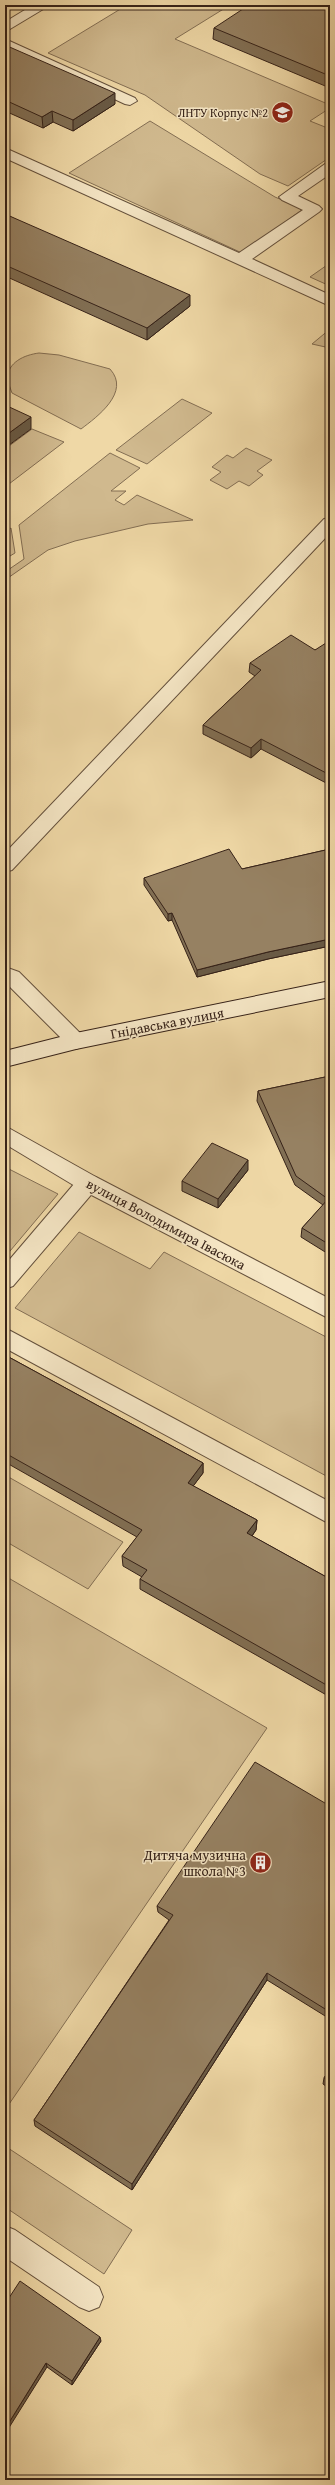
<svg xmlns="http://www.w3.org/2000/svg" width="335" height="2485" font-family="'Gentium Book Plus',serif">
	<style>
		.green { fill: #d0b98e; stroke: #836e53 }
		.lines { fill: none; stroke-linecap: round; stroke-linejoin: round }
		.service-casing { stroke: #64503c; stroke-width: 2 }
		.minor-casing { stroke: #64503c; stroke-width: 2 }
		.secondary-casing { stroke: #362218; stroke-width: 2 }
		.service { fill: #f5e6c5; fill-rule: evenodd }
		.minor { fill: #f5e6c5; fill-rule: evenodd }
		.secondary { fill: #f5e6c5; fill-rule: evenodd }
		.wall { fill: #816f54; stroke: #362218 }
		.shaded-wall { fill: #695a45; stroke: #362218 }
		.building { fill: #968162; stroke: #362218 }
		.labels { text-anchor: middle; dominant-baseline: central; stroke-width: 3; stroke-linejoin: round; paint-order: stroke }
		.far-poi-label { font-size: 12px; fill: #362218; stroke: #f5e6c5; text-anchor: end }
		.street-label { font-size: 14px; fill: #362218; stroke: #f5e6c5 }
		.poi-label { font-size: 14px; fill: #362218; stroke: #f5e6c5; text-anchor: end }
	</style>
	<rect width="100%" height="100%" fill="#efd8a6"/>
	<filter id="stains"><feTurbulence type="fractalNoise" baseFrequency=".005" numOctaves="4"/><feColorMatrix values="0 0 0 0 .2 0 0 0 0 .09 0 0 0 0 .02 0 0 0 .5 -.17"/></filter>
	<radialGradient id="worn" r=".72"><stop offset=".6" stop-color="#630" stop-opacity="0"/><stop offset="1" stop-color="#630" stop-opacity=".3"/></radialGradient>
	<path class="green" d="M 127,5 L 230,5 L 175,39 L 330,105 L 330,108 L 310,121 L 330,129 L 330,157 L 288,186 L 260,174 L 145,95 L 48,53 Z
		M 150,121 L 275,197 L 303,209 L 242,253 L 69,173 Z
		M 330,263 L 330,286 L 310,277 Z
		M 330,329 L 330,348 L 312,344 Z
		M 39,353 L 59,355 L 110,369 C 131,392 97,417 81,429 L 12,393 L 7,379 C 8,362 24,355 39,353 Z
		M 182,399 L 212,413 L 147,464 L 116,450 Z
		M 32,429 L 64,442 L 5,487 L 5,449 Z
		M 246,448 L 272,460 L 257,471 L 263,475 L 249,486 L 239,481 L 227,489 L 210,480 L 221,472 L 212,467 L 227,455 L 233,458 Z
		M 110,453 L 140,468 L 111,491 L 126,491 L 115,500 L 124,505 L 137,495 L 193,520 L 148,524 L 75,541 L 48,550 L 5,580 L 5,572 L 24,559 L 19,525 Z
		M 11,528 L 15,553 L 5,559 L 5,532 Z
		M 5,1167 L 58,1194 L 5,1257 Z
		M 79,1232 L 150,1269 L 164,1252 L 330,1339 L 330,1478 L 15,1308 Z
		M 5,1475 L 123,1542 L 88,1589 L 5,1541 Z
		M 5,1576 L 267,1728 L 5,2110 Z
		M 5,2146 L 132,2230 L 104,2274 L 5,2207 Z"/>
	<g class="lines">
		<defs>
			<path id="service" d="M 33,5 L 50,5 L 5,32 L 5,22 Z
				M 5,39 L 135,98 L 137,101 L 130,105 L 125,104 L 5,48 Z
				M 5,148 L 239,253 L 303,210 L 282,200 L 279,197 L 325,164 L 330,162 L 330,174 L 298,196 L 319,206 L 322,209 L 319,212 L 252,259 L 330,295 L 330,306 L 5,158 Z
				M 330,518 L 330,533 L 12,870 L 5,872 L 5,853 L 324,519 Z
				M 5,967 L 19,972 L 83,1036 L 86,1041 L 83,1046 L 76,1049 L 69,1046 L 5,982 Z
				M 88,1175 L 96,1177 L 99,1183 L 96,1189 L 13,1286 L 5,1289 L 5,1265 L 80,1177 Z
				M 5,1328 L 330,1502 L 330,1524 L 5,1348 Z
				M 5,2226 L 15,2230 L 99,2287 L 103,2297 L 99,2307 L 89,2311 L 79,2307 L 5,2257 Z"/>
			<path id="minor" d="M 5,1126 L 96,1177 L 330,1299 L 330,1319 L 80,1189 L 5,1144 Z"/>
			<path id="secondary" d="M 330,981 L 330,997 L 76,1049 L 5,1067 L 5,1051 L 76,1033 Z"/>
		</defs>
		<use href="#service" class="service-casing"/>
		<use href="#minor" class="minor-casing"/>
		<use href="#secondary" class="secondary-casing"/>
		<use href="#service" class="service"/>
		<use href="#minor" class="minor"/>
		<use href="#secondary" class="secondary"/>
	</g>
	<path class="wall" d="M 330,5 L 330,88 L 213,39 L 214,28 Z
		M 5,45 L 115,104 L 73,131 L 53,122 L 43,128 L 5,111 Z
		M 330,193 L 330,205 L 329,204 Z
		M 5,214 L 190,306 L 147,340 L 5,276 Z
		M 330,645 L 330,785 L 261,749 L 251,758 L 203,734 L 203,725 L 255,676 L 249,672 L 250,663 L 315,650 Z
		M 330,849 L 330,946 L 268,959 L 197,977 L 172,920 L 168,921 L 144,885 L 144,878 L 242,869 Z
		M 330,1076 L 330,1255 L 301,1237 L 302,1228 L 323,1205 L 295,1185 L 257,1101 L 258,1091 Z
		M 248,1170 L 218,1208 L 182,1191 L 182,1181 Z
		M 5,1355 L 203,1463 L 203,1473 L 193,1486 L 257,1520 L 256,1530 L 252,1536 L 330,1579 L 330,1697 L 140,1589 L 140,1579 L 142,1577 L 123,1566 L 122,1556 L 137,1537 L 5,1462 Z
		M 330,1806 L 330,2019 L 267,1980 L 132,2190 L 35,2126 L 34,2120 L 169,1920 L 158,1912 L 157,1906 Z
		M 330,2068 L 330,2089 L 323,2084 L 324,2078 Z
		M 5,2304 L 101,2341 L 72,2385 L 47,2367 Z"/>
	<path class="shaded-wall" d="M 115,93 L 115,104 L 73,131 L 73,120 Z
		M 52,111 L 53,122 L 43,128 L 42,117 Z
		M 190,295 L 190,306 L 147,340 L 147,328 Z
		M 31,417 L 31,429 L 5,448 L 5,436 Z
		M 261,739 L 261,749 L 251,758 L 251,748 Z
		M 172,913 L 172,920 L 168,921 L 168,914 Z
		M 330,939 L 330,946 L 268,959 L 197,977 L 197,970 L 268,952 Z
		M 248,1160 L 248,1170 L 218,1208 L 218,1199 Z
		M 203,1463 L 203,1473 L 188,1493 L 188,1483 Z
		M 257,1520 L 256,1530 L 247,1543 L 247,1533 Z
		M 267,1973 L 267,1980 L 132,2190 L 132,2184 Z
		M 100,2337 L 101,2341 L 72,2385 L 72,2381 Z
		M 46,2363 L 47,2367 L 5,2434 L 5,2429 Z"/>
	<path class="building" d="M 249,5 L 330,5 L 330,76 L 214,28 Z
		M 5,45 L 115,93 L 73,120 L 52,111 L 42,117 L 5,100 Z
		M 5,214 L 190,295 L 147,328 L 5,265 Z
		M 5,405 L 31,417 L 5,436 Z
		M 291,635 L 315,650 L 326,643 L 330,645 L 330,775 L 261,739 L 251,748 L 203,725 L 261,670 L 250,663 Z
		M 229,849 L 242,869 L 330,849 L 330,939 L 268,952 L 197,970 L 172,913 L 168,914 L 144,878 Z
		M 330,1076 L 330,1245 L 302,1228 L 328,1199 L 296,1176 L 258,1091 Z
		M 212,1143 L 248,1160 L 218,1199 L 182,1181 Z
		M 5,1355 L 203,1463 L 188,1483 L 257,1520 L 247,1533 L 330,1579 L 330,1687 L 140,1579 L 147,1570 L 122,1556 L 142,1530 L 5,1453 Z
		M 255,1762 L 330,1806 L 330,2012 L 267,1973 L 132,2184 L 34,2120 L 173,1915 L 157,1906 Z
		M 330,2068 L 330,2082 L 324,2078 Z
		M 20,2281 L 100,2337 L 72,2381 L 46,2363 L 5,2429 L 5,2304 Z"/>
	<defs>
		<symbol id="university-disc" viewBox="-11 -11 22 22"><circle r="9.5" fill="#8f2418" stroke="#f5e6c5"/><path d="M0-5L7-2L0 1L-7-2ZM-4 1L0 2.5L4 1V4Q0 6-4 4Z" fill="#fff"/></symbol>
		<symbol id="building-disc" viewBox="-11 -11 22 22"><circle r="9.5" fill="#8f2418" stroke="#f5e6c5"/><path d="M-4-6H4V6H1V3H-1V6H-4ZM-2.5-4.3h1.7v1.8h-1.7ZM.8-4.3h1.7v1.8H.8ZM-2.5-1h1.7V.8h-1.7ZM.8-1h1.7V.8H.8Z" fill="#fff"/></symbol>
	</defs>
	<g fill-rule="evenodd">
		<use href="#university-disc" x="270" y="100" width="25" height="25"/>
		<use href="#building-disc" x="248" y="1850" width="25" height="25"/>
	</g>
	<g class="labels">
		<g class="far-poi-label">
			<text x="268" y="112">ЛНТУ Корпус №2</text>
		</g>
		<g class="street-label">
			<text transform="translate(167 1023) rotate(-11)">Гнідавська вулиця</text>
			<text transform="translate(166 1224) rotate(28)">вулиця Володимира Івасюка</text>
		</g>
		<g class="poi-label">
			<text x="246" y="1855">Дитяча музична<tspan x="246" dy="16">школа №3</tspan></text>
		</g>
	</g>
	<rect width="335" height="2485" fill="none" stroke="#efd8a6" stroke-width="20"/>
	<rect x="6" y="6" width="323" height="2473" fill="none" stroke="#362218" stroke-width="2"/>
	<rect x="10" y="10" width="315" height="2465" fill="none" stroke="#362218"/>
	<rect width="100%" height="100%" filter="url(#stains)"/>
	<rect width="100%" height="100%" fill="url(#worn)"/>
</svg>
